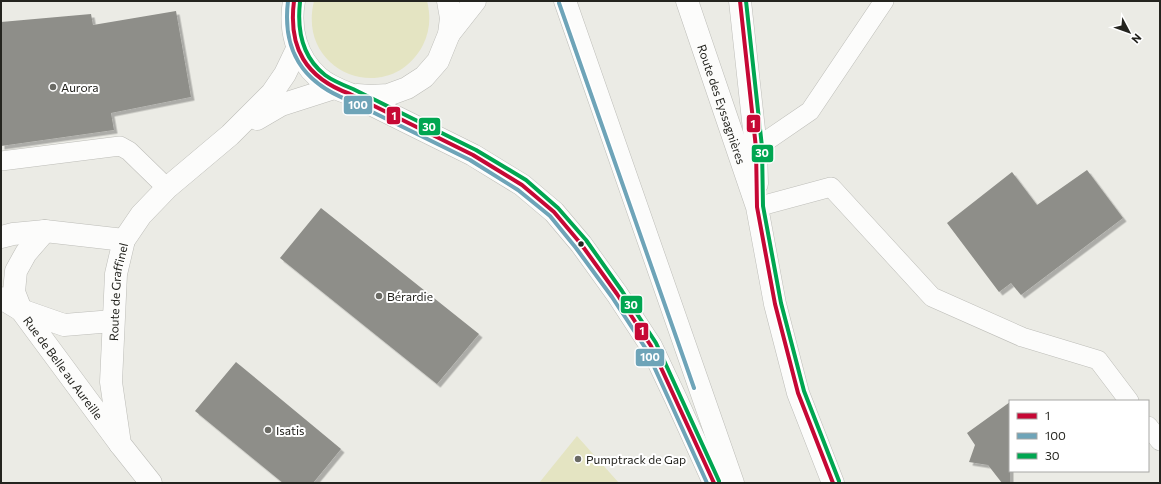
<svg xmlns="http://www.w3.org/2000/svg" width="1161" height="484" font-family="Commissioner,sans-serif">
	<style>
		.green { fill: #e4e4c2 }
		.building { fill: #8e8e89; filter: url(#shadow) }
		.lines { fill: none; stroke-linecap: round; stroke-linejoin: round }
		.service-casing { stroke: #bdbdb8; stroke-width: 20 }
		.minor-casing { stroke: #bdbdb8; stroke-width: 23 }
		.tertiary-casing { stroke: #bdbdb8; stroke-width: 23 }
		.primary-casing { stroke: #bdbdb8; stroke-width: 23 }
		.service { stroke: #fcfcfb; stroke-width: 19 }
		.minor { stroke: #fcfcfb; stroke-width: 22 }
		.tertiary { stroke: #fcfcfb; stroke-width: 22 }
		.primary { stroke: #fcfcfb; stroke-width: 22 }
		.bus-1-casing { stroke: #fff; stroke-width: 7 }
		.bus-2-casing { stroke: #fff; stroke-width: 7 }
		.bus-3-casing { stroke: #fff; stroke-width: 7 }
		.bus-1 { stroke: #c60835; stroke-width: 4 }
		.bus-2 { stroke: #6ea4b8; stroke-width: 4 }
		.bus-3 { stroke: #00a651; stroke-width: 4 }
		.poi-dot { fill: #6a6a64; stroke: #fff; stroke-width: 1.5 }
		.bus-dot { fill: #24241f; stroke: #fff; stroke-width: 1.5 }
		.labels { text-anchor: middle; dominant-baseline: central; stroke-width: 4; stroke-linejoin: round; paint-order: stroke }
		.poi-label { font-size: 12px; fill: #24241f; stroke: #fff; text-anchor: start }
		.street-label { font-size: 12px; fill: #24241f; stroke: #fff }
		.line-badge { stroke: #fff; stroke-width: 1.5 }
		.badge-label { font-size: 11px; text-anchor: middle; font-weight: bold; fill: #fff }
	</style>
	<defs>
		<filter id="shadow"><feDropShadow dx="3.5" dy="3.5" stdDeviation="0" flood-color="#0004"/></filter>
	</defs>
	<rect width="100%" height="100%" fill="#ebebe5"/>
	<path class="green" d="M 314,1 L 427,1 C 431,16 430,31 423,45 C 390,108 296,74 314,1 Z
		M 577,436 L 619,483 L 539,483 Z"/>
	<path class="building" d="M 176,11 L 191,97 L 111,113 L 114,130 L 1,146 L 1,22 L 91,14 L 93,25 Z
		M 1087,170 L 1123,218 L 1021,295 L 1011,283 L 999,292 L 947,223 L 1012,172 L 1037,205 Z
		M 321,208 L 479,334 L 437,384 L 280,258 Z
		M 236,362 L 341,449 L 313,483 L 283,483 L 195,411 Z
		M 1010,402 L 1010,483 L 1002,483 L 988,465 L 969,462 L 975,445 L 967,433 Z"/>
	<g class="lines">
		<defs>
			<path id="service" d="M 756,148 L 810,111 L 884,1
				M 1,161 L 120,146 L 129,151 L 167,188
				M 757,207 L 831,187 L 932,297 L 1022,337 L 1098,360 L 1129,401
				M 1148,426 L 1160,441"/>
			<g id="minor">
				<path d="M 1,237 L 13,234 L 45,231 L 124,240"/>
				<path id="s1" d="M 1,298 L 21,310 L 120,444"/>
				<path d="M 21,310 L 64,325 L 113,321"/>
				<path d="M 21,310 L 14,292 L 16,271 L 26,253 L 45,231"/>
			</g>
			<g id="tertiary">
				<path d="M 257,119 L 281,105 L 334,88"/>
				<path id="s2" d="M 151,483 L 120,444 L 111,382 L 116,274 L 124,240 L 141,215 L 167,188 L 230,135 L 272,93 L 285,74 L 297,49"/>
			</g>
			<g id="primary">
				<path d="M 294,1 C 289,29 296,57 318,77 C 327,85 339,90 350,94 L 473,155 L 522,185 L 554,212 L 581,244 L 617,294 L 651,346 L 676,399 L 714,483"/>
				<path d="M 565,1 L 733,483"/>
				<path id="s3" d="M 687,1 L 757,207 L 775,304 L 798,393 L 833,483"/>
				<path d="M 740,1 L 756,148 L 757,184"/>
				<path d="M 449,34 L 475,1"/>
				<path d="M 357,95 L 371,96 L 388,95 L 407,88 L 424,77 L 438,61 L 449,34 L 451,18 L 448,1"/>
			</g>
		</defs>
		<use href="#service" class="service-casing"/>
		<use href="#minor" class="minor-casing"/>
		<use href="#tertiary" class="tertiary-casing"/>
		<use href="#primary" class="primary-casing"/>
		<use href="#service" class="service"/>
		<use href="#minor" class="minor"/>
		<use href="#tertiary" class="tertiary"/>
		<use href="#primary" class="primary"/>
		<defs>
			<path id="bus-1" d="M 294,1 C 288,48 306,78 350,94 L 473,155 L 522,185 L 554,212 L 581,244 L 617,294 L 651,346 L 714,483
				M 740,1 L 756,148 L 757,207 L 775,304 L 798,393 L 833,483"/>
			<path id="bus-2" d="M 288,1 C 282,50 302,82 348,100 L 470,160 L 518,190 L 550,216 L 576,248 L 612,297 L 646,349 L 707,483
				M 559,3 L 694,388"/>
			<path id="bus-3" d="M 746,1 L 762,147 L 763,206 L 781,303 L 804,391 L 839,481
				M 300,2 C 297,29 302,57 325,75 C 333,81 343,85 353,89 L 476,150 L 526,180 L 558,208 L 586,240 L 622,291 L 656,343 L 719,481"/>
		</defs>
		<use href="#bus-1" class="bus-1-casing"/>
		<use href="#bus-2" class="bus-2-casing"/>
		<use href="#bus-3" class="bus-3-casing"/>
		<use href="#bus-1" class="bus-1"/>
		<use href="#bus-2" class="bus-2"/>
		<use href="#bus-3" class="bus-3"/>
	</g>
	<g class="poi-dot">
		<circle cx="53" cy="87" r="4"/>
		<circle cx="379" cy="296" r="4"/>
		<circle cx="268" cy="430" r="4"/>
		<circle cx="578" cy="459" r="4"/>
	</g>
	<circle class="bus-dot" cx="581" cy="244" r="3.5"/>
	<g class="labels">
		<g class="poi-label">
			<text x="61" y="87">Aurora</text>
			<text x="387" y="296">Bérardie</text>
			<text x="276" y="430">Isatis</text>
			<text x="586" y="459">Pumptrack de Gap</text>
		</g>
		<g class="street-label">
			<text stroke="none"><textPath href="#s3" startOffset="109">Route des Eyssagnières</textPath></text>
			<text stroke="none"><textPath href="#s2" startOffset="203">Route de Graffinel</textPath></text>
			<text stroke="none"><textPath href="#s1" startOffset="95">Rue de Belle au Aureille</textPath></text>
		</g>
	</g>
	<g class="line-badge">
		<rect x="343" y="95" width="30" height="20" rx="4" fill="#6ea4b8"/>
		<rect x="386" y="106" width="15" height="19" rx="4" fill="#c60835"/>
		<rect x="746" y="114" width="15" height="19" rx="4" fill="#c60835"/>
		<rect x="418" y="117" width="23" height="19" rx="4" fill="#00a651"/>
		<rect x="751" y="144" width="23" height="19" rx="4" fill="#00a651"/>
		<rect x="620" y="295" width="23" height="19" rx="4" fill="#00a651"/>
		<rect x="634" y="322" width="15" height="19" rx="4" fill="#c60835"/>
		<rect x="635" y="348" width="30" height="19" rx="4" fill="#6ea4b8"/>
	</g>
	<g class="badge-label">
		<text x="358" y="109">100</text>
		<text x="394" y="120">1</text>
		<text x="753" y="128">1</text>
		<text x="429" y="131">30</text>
		<text x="762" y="157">30</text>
		<text x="631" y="309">30</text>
		<text x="642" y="335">1</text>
		<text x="650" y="361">100</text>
	</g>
	<rect width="1161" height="484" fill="none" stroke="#24241f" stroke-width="4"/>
	<rect x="1009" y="400" width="140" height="72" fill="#ffffff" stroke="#a7a7a5"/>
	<rect x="1017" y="413" width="20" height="6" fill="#c60835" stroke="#a7a7a5"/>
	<text x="1045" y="420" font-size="12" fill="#24241f">1</text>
	<rect x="1017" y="433" width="20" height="6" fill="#6ea4b8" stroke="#a7a7a5"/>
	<text x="1045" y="440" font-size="12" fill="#24241f">100</text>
	<rect x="1017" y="453" width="20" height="6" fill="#00a651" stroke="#a7a7a5"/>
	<text x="1045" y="460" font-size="12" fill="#24241f">30</text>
	<g transform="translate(1129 32) rotate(131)" stroke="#ffffff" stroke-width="3" paint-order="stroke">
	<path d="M0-3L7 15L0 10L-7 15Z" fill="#24241f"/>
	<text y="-6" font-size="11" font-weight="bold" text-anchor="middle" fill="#24241f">N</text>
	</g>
</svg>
